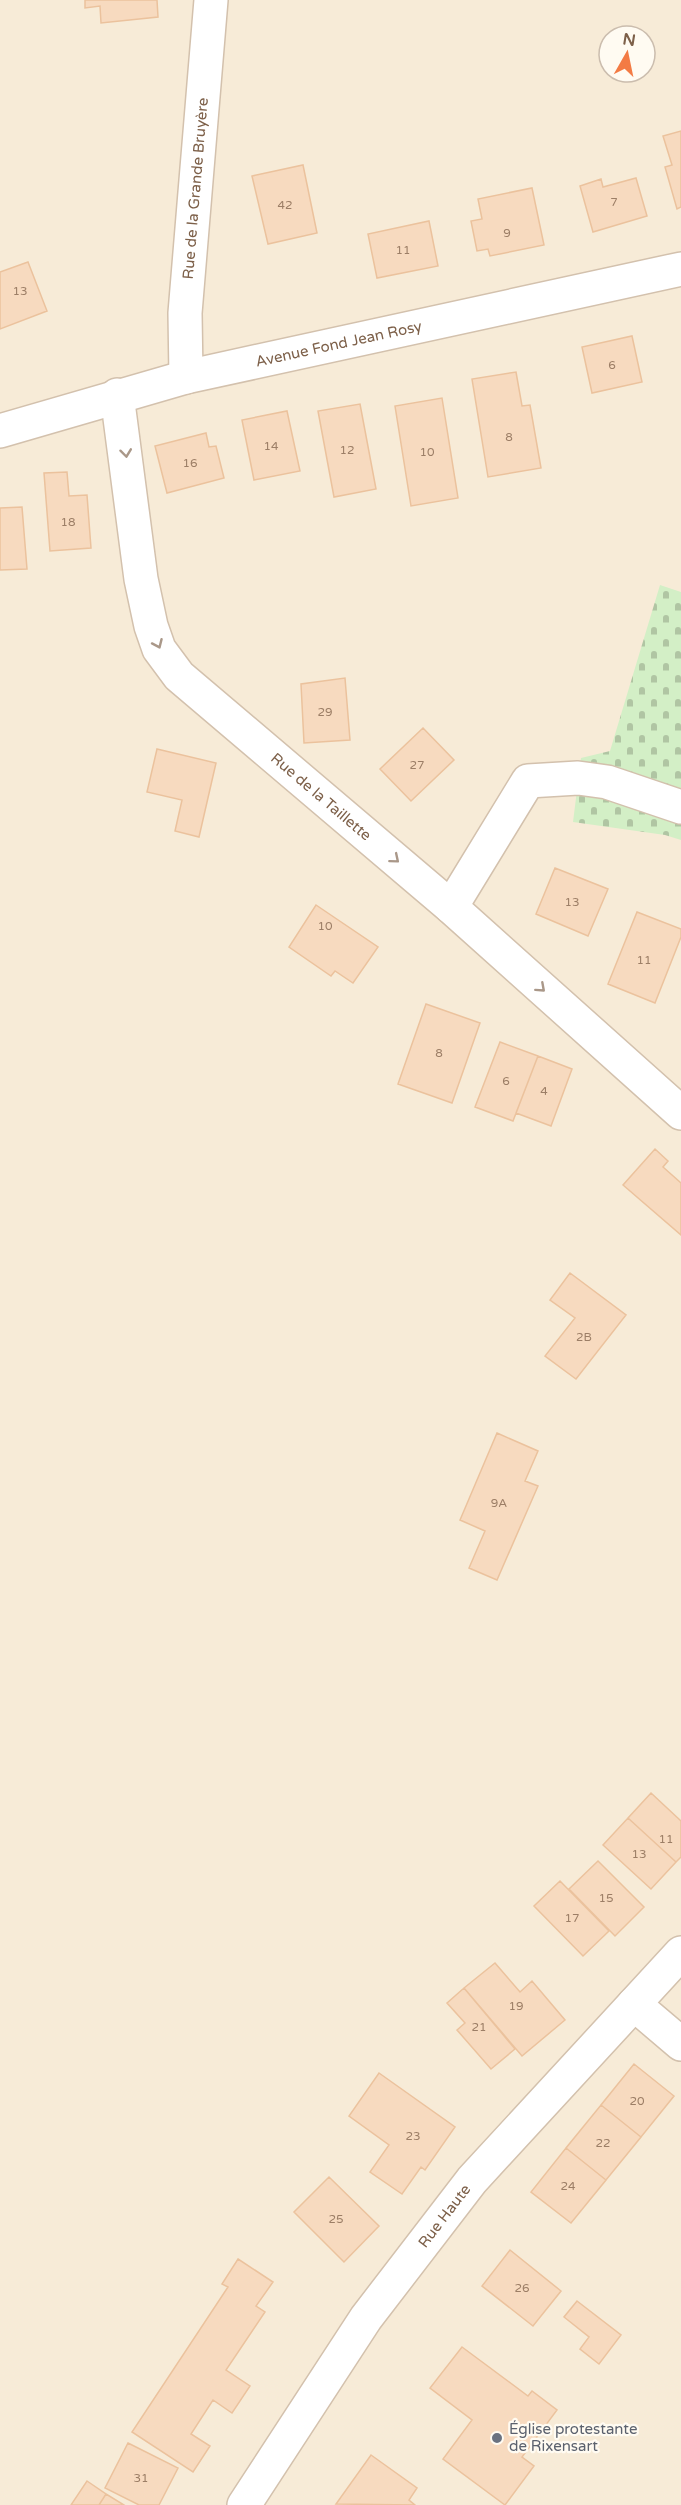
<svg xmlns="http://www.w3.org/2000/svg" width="681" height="2505" font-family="'Varela Round',sans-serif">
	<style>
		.residential { fill: #f7ebd7; fill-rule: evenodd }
		.cemetery { fill: url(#cemetery-stones) }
		.building { fill: #f7dabf; stroke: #ebc29d; stroke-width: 1.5 }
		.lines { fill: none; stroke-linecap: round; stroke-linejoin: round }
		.minor-casing { stroke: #d3c1ad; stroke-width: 36 }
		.minor { stroke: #fff; stroke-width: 33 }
		.oneway { stroke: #aa9889 }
		.worship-dot { fill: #6b7280; stroke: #fffbf2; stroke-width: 2 }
		.labels { text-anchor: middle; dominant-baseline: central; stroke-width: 4.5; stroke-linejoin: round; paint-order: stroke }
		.number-label { font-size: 12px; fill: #9c7e66 }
		.street-label { font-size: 15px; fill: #7d6049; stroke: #fffbf2 }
		.worship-label { font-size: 15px; fill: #5b616d; stroke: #fffbf2; text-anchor: start }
	</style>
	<defs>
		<pattern id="cemetery-stones" width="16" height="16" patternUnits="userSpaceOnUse" patternTransform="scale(1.5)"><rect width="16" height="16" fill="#d3efc6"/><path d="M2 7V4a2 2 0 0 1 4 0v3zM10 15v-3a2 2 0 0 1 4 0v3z" fill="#b0c5a3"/></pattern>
	</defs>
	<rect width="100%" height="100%" fill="#fef8ea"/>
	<path class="residential" d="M 0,0 L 681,0 L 681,2505 L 0,2505 ZM 609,36 L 645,36 L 645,72 L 609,72 Z"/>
	<path class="cemetery" d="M 660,585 L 681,592 L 681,840 L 665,835 L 573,822 L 581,758 L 610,751 Z"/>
	<path class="building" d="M 85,0 L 157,0 L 158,17 L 101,23 L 100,6 L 85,8 Z
		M 681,131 L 681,207 L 677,209 L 665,167 L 672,165 L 663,136 Z
		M 303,165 L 317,233 L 268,244 L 252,176 Z
		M 636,178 L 647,216 L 593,232 L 580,186 L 601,179 L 603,187 Z
		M 532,188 L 544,245 L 490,256 L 488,249 L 477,251 L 471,221 L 482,219 L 478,199 Z
		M 429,221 L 438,266 L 377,278 L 368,234 Z
		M 28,262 L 47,311 L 0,329 L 0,272 Z
		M 632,336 L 642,382 L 592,393 L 582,347 Z
		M 516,372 L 522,406 L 530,405 L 541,468 L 488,477 L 472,379 Z
		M 442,398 L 458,498 L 411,506 L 395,406 Z
		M 360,404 L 376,489 L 334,497 L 318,411 Z
		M 287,411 L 300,471 L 254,480 L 242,420 Z
		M 206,433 L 209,447 L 216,446 L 224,478 L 167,493 L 155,446 Z
		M 67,472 L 69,496 L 87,495 L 91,548 L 50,551 L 44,473 Z
		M 22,507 L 27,569 L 0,570 L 0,508 Z
		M 345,678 L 350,740 L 304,743 L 301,684 Z
		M 423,728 L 454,760 L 411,801 L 380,769 Z
		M 157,749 L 216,763 L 199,837 L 175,831 L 182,800 L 147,792 Z
		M 555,868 L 608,889 L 588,936 L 536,914 Z
		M 316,905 L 378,947 L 353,983 L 335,971 L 331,976 L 289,947 Z
		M 637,912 L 681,929 L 681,937 L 655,1003 L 608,984 Z
		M 426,1004 L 480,1023 L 452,1103 L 398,1084 Z
		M 500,1042 L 538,1056 L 513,1121 L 475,1107 Z
		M 538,1056 L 572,1069 L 551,1126 L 516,1113 Z
		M 655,1149 L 668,1161 L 663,1167 L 681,1183 L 681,1235 L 623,1185 Z
		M 570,1273 L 626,1315 L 576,1379 L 545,1356 L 575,1318 L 550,1300 Z
		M 497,1433 L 538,1451 L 525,1481 L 538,1486 L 497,1580 L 469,1568 L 485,1531 L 460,1520 Z
		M 651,1793 L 681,1821 L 681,1857 L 676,1862 L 628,1818 Z
		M 628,1818 L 676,1862 L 651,1889 L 603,1845 Z
		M 598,1861 L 644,1907 L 615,1936 L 569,1889 Z
		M 560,1881 L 609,1931 L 583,1956 L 534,1906 Z
		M 495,1963 L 520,1992 L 532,1981 L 565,2020 L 522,2056 L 464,1988 Z
		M 464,1988 L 515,2049 L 491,2069 L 457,2030 L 465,2023 L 447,2003 Z
		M 634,2064 L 674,2096 L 641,2137 L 601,2105 Z
		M 379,2073 L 455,2127 L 425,2170 L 421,2167 L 402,2194 L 370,2172 L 389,2145 L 349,2116 Z
		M 601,2105 L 641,2137 L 606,2180 L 566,2148 Z
		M 566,2148 L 606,2180 L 571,2223 L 531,2192 Z
		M 329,2177 L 379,2226 L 344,2262 L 294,2212 Z
		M 510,2250 L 561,2291 L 533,2326 L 482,2286 Z
		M 238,2259 L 273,2282 L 256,2306 L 265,2312 L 226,2370 L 250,2386 L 232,2413 L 213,2400 L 191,2434 L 210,2446 L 193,2472 L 132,2432 L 228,2287 L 222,2284 Z
		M 577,2301 L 621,2335 L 599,2364 L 580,2349 L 589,2337 L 564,2317 Z
		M 462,2347 L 528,2396 L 532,2391 L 557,2410 L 522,2457 L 534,2466 L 505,2505 L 443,2459 L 472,2420 L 430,2388 Z
		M 128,2443 L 178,2468 L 159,2505 L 139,2505 L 105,2488 Z
		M 371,2455 L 417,2488 L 409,2500 L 415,2505 L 336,2504 Z
		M 87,2481 L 106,2494 L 99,2505 L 71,2505 Z
		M 106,2494 L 124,2505 L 99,2505 Z"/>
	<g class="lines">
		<defs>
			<g id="minor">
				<path id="s1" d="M 186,377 L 185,313 L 211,0"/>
				<path id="s2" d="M 117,395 L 141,579 L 151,626 L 159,649 L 179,676 L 451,907 L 681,1113"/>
				<path id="s3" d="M 0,431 L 186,377 L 681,269"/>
				<path d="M 451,907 L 528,781 L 578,778 L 607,782 L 681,807"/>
				<path d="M 634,2004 L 681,2044"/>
				<path id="s4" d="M 244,2505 L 366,2318 L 472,2180 L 681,1953"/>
			</g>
		</defs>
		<use href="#minor" class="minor-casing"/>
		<use href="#minor" class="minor"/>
	</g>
	<defs><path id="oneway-chevron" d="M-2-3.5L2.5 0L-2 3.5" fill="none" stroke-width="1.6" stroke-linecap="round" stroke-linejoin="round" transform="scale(1.5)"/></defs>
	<g class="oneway">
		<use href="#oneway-chevron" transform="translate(126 453) rotate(83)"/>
		<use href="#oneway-chevron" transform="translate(158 644) rotate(66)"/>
		<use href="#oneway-chevron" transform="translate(395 859) rotate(40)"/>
		<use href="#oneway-chevron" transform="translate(541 988) rotate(42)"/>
	</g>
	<circle class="worship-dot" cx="497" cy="2438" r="6"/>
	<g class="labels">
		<g class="number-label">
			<text x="614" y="202">7</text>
			<text x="285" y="205">42</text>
			<text x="507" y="233">9</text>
			<text x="403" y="250">11</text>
			<text x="20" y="291">13</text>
			<text x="612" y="365">6</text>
			<text x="509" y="437">8</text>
			<text x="271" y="446">14</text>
			<text x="347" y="450">12</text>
			<text x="427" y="452">10</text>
			<text x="190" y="463">16</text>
			<text x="68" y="522">18</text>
			<text x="325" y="712">29</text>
			<text x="417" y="765">27</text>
			<text x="572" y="902">13</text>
			<text x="325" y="926">10</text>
			<text x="644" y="960">11</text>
			<text x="439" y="1053">8</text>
			<text x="506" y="1081">6</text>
			<text x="544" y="1091">4</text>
			<text x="584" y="1337">2B</text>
			<text x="499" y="1503">9A</text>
			<text x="666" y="1839">11</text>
			<text x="639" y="1854">13</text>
			<text x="606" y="1898">15</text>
			<text x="572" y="1918">17</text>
			<text x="516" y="2006">19</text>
			<text x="479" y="2027">21</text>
			<text x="637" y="2101">20</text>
			<text x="413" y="2136">23</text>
			<text x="603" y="2143">22</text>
			<text x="568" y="2186">24</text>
			<text x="336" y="2219">25</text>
			<text x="522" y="2288">26</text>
			<text x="141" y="2478">31</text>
		</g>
		<g class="street-label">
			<text stroke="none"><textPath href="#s1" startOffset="189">Rue de la Grande Bruyère</textPath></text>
			<text stroke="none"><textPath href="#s3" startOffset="350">Avenue Fond Jean Rosy</textPath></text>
			<text stroke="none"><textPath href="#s2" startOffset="478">Rue de la Taillette</textPath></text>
			<text stroke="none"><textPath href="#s4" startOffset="352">Rue Haute</textPath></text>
		</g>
		<g class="worship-label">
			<text x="509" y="2429">Église protestante<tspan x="509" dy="17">de Rixensart</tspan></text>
		</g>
	</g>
	<g transform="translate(627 54) rotate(9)"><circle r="28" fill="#fffbf2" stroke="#cbbdae" stroke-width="1.5"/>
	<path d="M0-4.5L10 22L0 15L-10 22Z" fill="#f37b44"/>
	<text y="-9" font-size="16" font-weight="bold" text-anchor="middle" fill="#7d6049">N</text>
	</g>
</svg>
